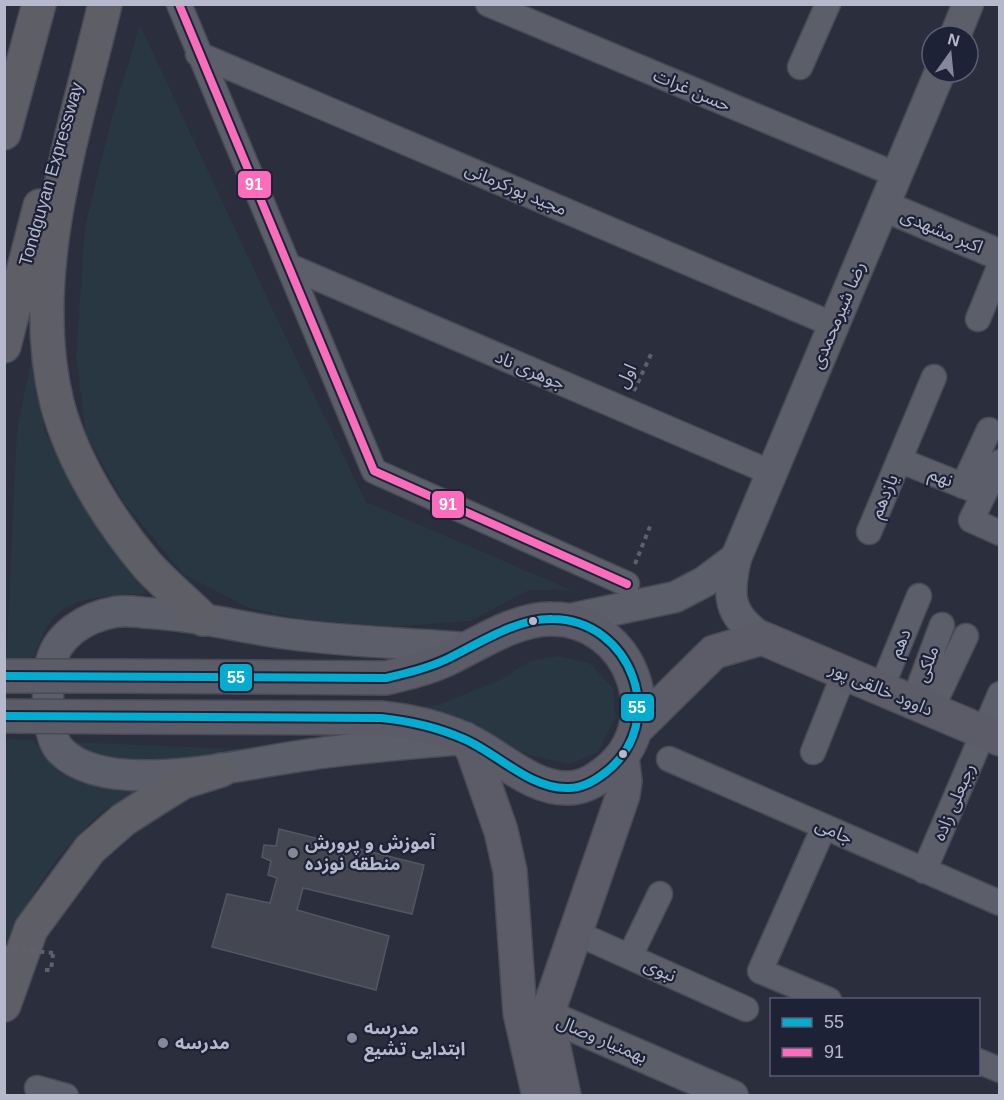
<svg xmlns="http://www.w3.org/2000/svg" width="1004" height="1100" font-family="Helvetica,'Noto Sans Arabic',sans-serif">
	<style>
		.green { fill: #283742 }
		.building { fill: #444752; stroke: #535663; stroke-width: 1.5 }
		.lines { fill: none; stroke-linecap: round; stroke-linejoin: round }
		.minor-casing { stroke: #484a54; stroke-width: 27 }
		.tertiary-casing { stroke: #484a54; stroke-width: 33 }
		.secondary-casing { stroke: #484a54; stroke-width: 36 }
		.trunk-casing { stroke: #484b57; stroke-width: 36 }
		.path { stroke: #5e616b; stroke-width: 4; stroke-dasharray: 4.5 4.5; stroke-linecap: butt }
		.minor { stroke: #5c5e69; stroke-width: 24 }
		.tertiary { stroke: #5c5e69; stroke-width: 30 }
		.secondary { stroke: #5b5c67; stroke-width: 33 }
		.trunk { stroke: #5e5e66; stroke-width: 33 }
		.secondary-bridge-casing { stroke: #484a54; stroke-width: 36; stroke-linecap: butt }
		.path-bridge { stroke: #5e616b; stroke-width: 4; stroke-dasharray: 4.5 4.5; stroke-linecap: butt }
		.secondary-bridge { stroke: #5b5c67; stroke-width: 33 }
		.bus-1-casing { stroke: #1e2237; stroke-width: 12 }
		.bus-2-casing { stroke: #1e2237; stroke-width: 12 }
		.bus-1 { stroke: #06acd0; stroke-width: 8 }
		.bus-2 { stroke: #fb6dba; stroke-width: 8 }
		.bus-dot { fill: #b6b9cc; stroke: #1e2237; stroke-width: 2 }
		.poi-dot { fill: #85889a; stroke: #1e2237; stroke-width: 2 }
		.labels { text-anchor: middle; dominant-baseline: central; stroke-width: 4.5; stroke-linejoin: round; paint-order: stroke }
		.street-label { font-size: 18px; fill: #b6b9cc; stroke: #1e2237 }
		.poi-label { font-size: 18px; font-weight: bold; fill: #b6b9cc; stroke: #1e2237; text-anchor: start }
		.line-badge { stroke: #1e2237; stroke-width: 2 }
		.badge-label { font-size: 16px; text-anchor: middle; font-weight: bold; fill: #fff }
	</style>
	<rect width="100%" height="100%" fill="#2b2e3c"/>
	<path class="green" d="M 140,25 L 278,321 L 366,502 L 571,590 L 529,590 L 471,621 L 388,627 L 300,619 L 249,608 L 183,574 L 124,503 L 86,435 L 76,358 L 85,227 L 111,120 Z
		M 32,356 L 45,432 L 129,569 L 148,594 C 118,595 75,594 53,618 C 44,628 38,648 32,660 L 6,662 L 17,430 Z
		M 559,656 L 589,663 L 613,688 L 616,717 L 597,753 L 570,764 L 536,757 L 405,708 L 438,705 L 500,680 L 530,661 Z
		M 5,739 L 33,740 C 61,776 92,791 137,792 C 126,799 112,805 101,813 C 57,852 22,902 5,958 Z
		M 67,742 L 268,750 L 117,766 Z"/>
	<path class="building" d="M 279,829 L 424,865 L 412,914 L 303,888 L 297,910 L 389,936 L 376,990 L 212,947 L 227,894 L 270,903 L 277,878 L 268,875 L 271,861 L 262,857 L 264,845 L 276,846 Z"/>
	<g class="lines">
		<defs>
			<path id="minor" d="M 179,4 L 374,471 L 627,584
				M 488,4 L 897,175
				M 198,54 L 834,325
				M 800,67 L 828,4
				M 289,266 L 772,473
				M 978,319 L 1000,265
				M 899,460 L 984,494
				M 1000,462 L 971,520 L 1000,533
				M 963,486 L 989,430
				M 869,532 L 934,377
				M 881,689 L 919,596
				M 913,703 L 942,625
				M 931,710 L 966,636
				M 813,752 L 844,674
				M 669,759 L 1000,903
				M 824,827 L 760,971 L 829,1000
				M 924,871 L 1000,694
				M 574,932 L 746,1009
				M 630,956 L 660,894
				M 978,1061 L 1000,1070
				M 37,1088 L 66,1096"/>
			<path id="tertiary" d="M 955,36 L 968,4
				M 884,206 L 1000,255
				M 571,619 L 675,597 L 704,582 L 736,558
				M 762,638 C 728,615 727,596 736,558 L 940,72
				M 465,739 C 415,743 364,747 314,754 C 253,761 107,801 60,750 C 46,735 47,687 50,667 C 55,635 86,617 115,612 C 125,610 137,612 148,613 C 196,615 242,628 289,634 C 348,642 409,643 469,648
				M 547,1015 L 733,1096"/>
			<path id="secondary" d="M 118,676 L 386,678 C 407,673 428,668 447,659 C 478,644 517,618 552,619 C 631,619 670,722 606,772 C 596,780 583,788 569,788 C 531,790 497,753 464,739 C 437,727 410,721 381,718 L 120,717
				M 637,728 L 714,652 L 762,638 L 1000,739
				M 465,739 L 473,751 L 501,831 L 510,871 L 520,1013 L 539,1096
				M 564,1096 L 547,1015 L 623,795 L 625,781 L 622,757"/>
			<path id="trunk" d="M 105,4 C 75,130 25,274 57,403 C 72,461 109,520 147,565 C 164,584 185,601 203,619
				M 4,133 L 39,4
				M 4,346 L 40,206
				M 4,1005 L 31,929 L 90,849 L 123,820 L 154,800 L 183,782 L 221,770"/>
		</defs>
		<use href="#minor" class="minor-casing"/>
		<use href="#tertiary" class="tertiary-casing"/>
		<use href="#secondary" class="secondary-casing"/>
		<use href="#trunk" class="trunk-casing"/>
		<path class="path" d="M 634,391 L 652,352
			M 635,564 L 651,524
			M 45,970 L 51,970 L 53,954"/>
		<use href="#minor" class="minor"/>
		<use href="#tertiary" class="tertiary"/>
		<use href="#secondary" class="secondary"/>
		<use href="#trunk" class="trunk"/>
		<defs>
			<path id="secondary-bridge" d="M 4,676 L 118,676
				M 4,716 L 120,717"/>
		</defs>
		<use href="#secondary-bridge" class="secondary-bridge-casing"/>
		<path class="path-bridge" d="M 4,948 L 53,953"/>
		<use href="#secondary-bridge" class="secondary-bridge"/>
		<defs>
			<path id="bus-1" d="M 4,676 L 386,678 C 407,673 428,668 447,659 C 478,644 517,618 552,619 C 631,619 670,722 606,772 C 596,780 583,788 569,788 C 531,790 497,753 464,739 C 437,727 410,721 381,718 L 4,716"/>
			<path id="bus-2" d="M 179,4 L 374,471 L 627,584"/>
		</defs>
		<use href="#bus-1" class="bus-1-casing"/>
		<use href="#bus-2" class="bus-2-casing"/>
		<use href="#bus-1" class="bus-1"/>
		<use href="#bus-2" class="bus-2"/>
	</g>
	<g class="bus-dot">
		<circle cx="533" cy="621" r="5"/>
		<circle cx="623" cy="754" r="5"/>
	</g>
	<g class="poi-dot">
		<circle cx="293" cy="853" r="6"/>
		<circle cx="352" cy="1038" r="6"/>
		<circle cx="163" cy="1043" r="6"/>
	</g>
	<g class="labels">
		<g class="street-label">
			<text transform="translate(692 90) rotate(23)">حسن غرات</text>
			<text transform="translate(51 174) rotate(-74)">Tondguyan Expressway</text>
			<text transform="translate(516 189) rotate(23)">مجید پورکرمانی</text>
			<text transform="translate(942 231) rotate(23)">اکبر مشهدی</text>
			<text transform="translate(838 315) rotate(-67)">رضا شیرمحمدی</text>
			<text transform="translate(530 370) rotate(23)">جوهری ناد</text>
			<text transform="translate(626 376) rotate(-65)">اول</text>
			<text transform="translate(941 477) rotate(22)">نهم</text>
			<text transform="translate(884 496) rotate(-67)">یازدهم</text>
			<text transform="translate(900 643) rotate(-67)">دهم</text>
			<text transform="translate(927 664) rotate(-70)">ملکی</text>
			<text transform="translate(881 689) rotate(23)">داوود خالقی پور</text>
			<text transform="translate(954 802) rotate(-67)">رجبعلی زاده</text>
			<text transform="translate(834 831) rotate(24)">جامی</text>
			<text transform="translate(660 970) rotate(24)">نبوی</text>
			<text transform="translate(602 1039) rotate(23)">بهمنیار وصال</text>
		</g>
		<g class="poi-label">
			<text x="305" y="843">آموزش و پرورش<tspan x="305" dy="21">منطقه نوزده</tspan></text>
			<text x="364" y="1028">مدرسه<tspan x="364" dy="21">ابتدایی تشیع</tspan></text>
			<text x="175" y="1043">مدرسه</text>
		</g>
	</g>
	<g class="line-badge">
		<rect x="237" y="170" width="35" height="29" rx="6" fill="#fb6dba"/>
		<rect x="431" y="490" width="34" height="29" rx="6" fill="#fb6dba"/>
		<rect x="219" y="663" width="34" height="29" rx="6" fill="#06acd0"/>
		<rect x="620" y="693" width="35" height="29" rx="6" fill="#06acd0"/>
	</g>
	<g class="badge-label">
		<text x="254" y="190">91</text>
		<text x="448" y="510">91</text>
		<text x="236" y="683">55</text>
		<text x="637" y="713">55</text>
	</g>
	<rect width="1004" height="1100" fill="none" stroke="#b6b9cc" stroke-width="12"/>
	<rect x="770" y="998" width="210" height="78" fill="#1e2237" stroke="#5b5e73" stroke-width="1.5"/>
	<rect x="782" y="1018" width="30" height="9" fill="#06acd0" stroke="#5b5e73" stroke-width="1.5"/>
	<text x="824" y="1028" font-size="18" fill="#b6b9cc">55</text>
	<rect x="782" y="1048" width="30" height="9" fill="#fb6dba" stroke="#5b5e73" stroke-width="1.5"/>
	<text x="824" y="1058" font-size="18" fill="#b6b9cc">91</text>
	<g transform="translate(950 54) rotate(15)"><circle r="28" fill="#1e2237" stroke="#5b5e73" stroke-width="1.5"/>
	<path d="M0-4.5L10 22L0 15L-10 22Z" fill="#85889a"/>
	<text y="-9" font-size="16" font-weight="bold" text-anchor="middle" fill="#b6b9cc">N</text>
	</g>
</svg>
